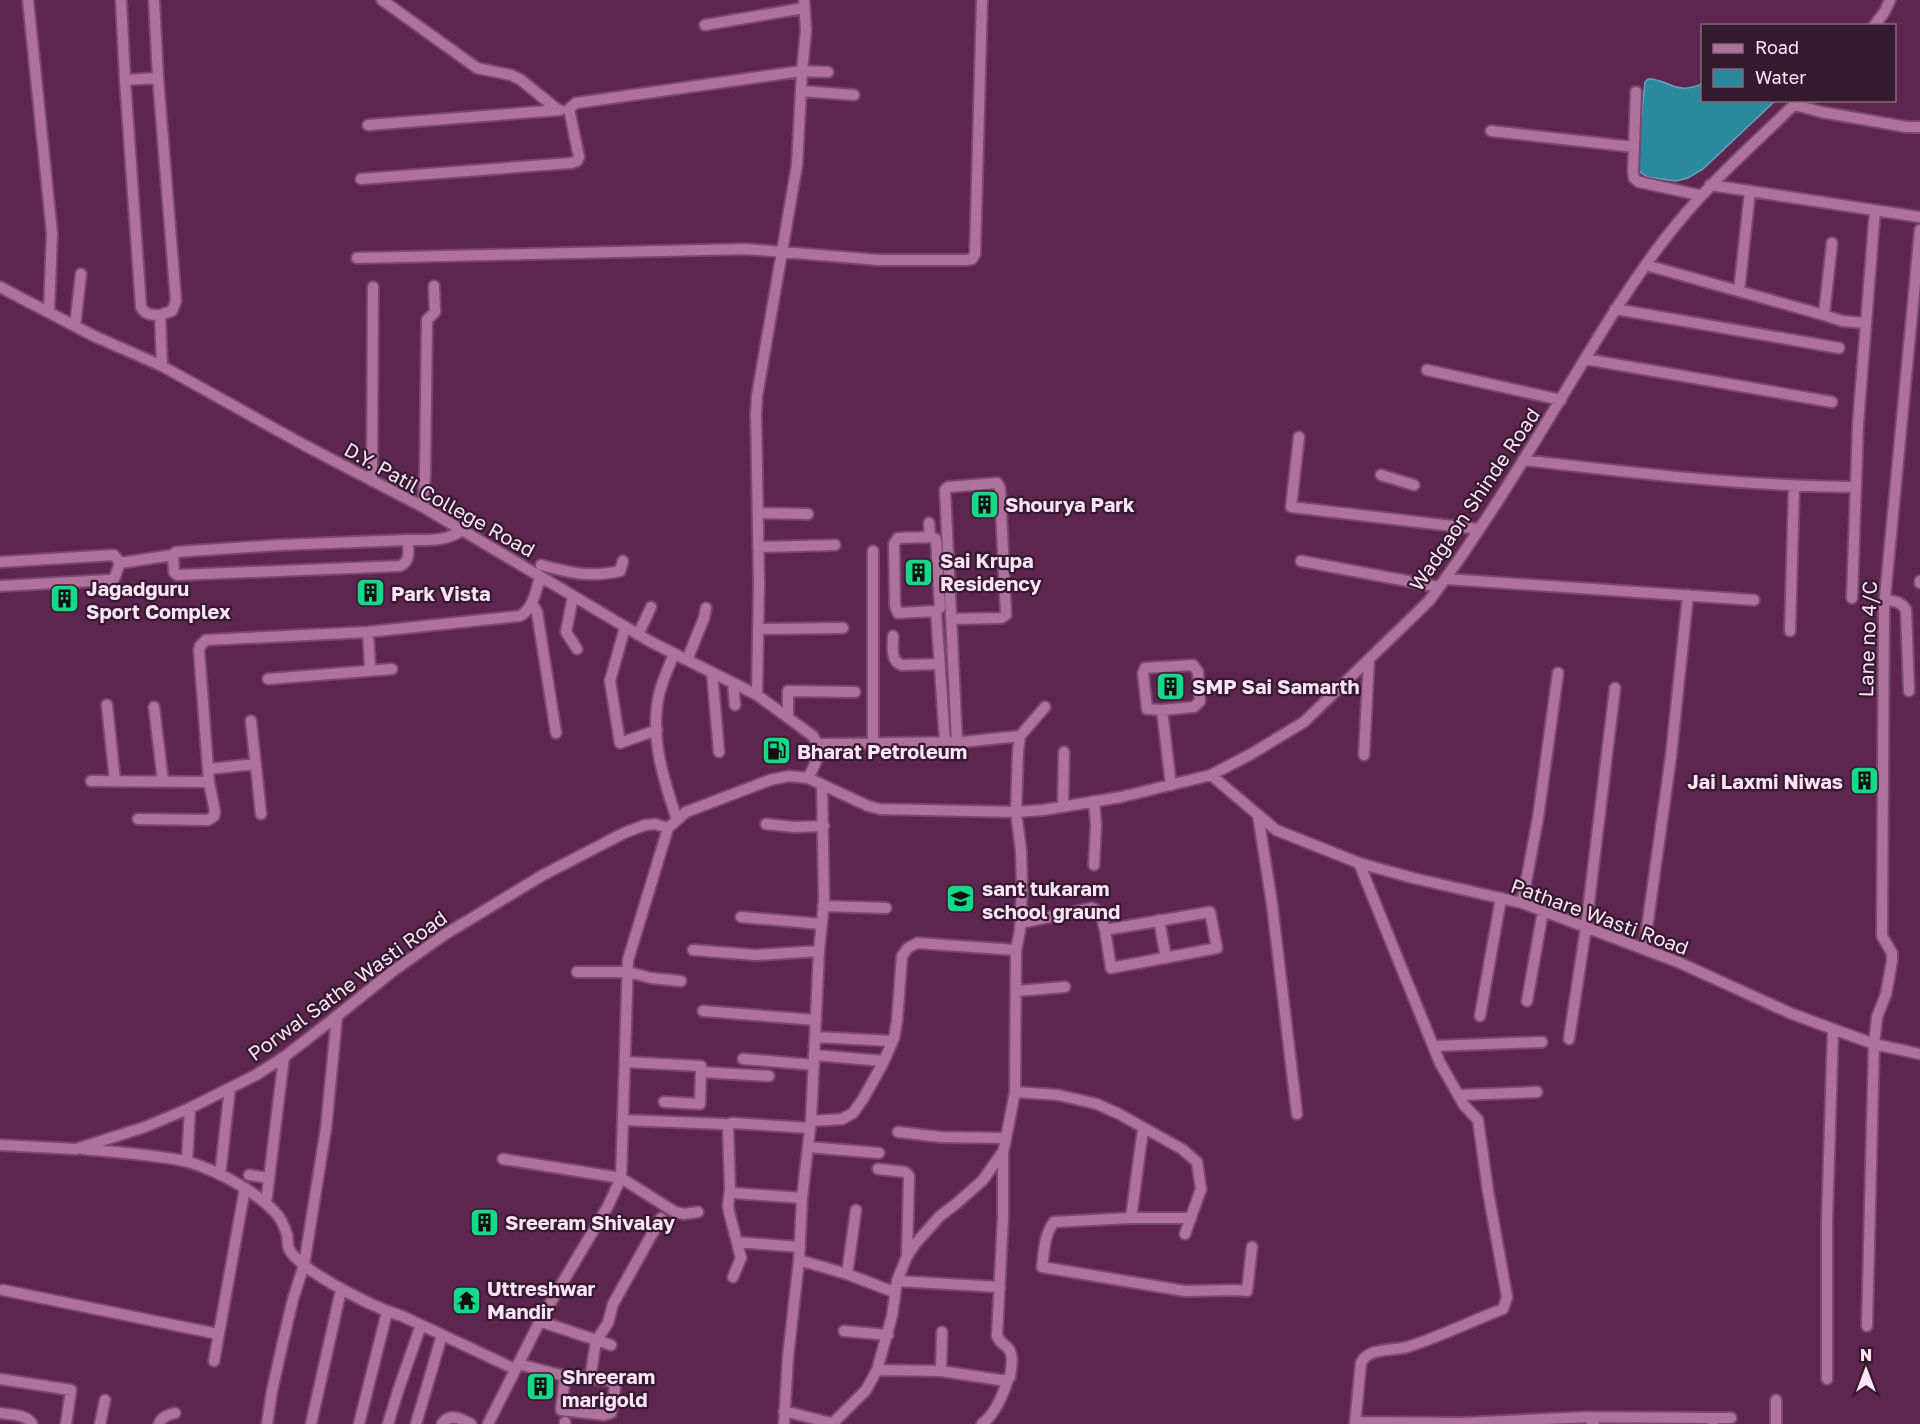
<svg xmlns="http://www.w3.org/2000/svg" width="1920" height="1424" font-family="'Golos Text',sans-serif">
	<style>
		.water { fill: #2a889f; stroke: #6aa3b9; stroke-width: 1.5 }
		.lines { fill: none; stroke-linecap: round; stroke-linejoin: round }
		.minor-casing { stroke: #7a476e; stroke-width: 14 }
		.minor { stroke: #af729e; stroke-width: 10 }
		.labels { text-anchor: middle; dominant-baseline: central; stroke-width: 4.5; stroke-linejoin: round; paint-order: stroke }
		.street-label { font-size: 20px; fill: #fee2f5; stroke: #341a2d }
		.poi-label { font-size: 20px; font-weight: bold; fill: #fee2f5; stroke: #341a2d; text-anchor: start }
	</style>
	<rect width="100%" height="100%" fill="#5d2550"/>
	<path class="water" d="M 1648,79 C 1660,78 1670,87 1682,88 C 1689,89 1696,86 1702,84 L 1702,100 L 1775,101 L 1703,169 L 1688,178 L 1676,181 L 1647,177 L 1639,171 L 1639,142 L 1645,82 Z"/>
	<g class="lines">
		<defs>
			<path id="minor" d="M 28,0 L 52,233 L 49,312
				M 121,0 L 125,80
				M 154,0 L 158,78
				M 382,0 L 477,68 L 511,75 L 521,80 L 558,110
				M 705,25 L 804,8
				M 1874,26 L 1885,11 L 1890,0
				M 801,91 L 854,95
				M 1636,92 L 1633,172 L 1634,178 L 1639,182 L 1699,195
				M 1795,105 L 1821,112 L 1907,127 L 1920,127
				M 368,125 L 560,110
				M 1491,131 L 1634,147
				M 361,179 L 571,163 L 577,161 L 579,157 L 569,109 L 576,103 L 802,71 L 828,72
				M 1710,185 L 1920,217
				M 357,258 L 746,249 L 879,260 L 967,260 L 972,259 L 975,254 L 982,0
				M 1646,265 L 1824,315 L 1842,321 L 1866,323
				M 0,287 L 94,336 L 162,366 L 304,445 L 423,507 L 651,642 L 757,695 L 813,736 C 824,752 816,762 808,778
				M 1739,291 L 1750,191
				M 1615,309 L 1839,348
				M 160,315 C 152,315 145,315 141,307 L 125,80 L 158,78 L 176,301 L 172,311 L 160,315 L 162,366
				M 1824,315 L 1832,243
				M 75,326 L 81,274
				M 1585,359 L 1832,402
				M 1427,370 L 1561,400
				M 1299,437 L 1291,507 L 1478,529
				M 1523,460 C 1634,473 1744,486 1856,487
				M 1381,475 L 1414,485
				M 372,481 L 373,287
				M 423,507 L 425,474 L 427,320 L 435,312 L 434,286
				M 758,513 L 808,514
				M 929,523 L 930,537 L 898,538 L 894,544 L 895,606 L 898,613 L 936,611 L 940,608 L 936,539 L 930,537
				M 408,540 L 279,545 L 176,552 L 173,555 L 174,572 L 177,575 L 400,566 C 411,561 408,551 408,540 C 427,540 446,542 462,530
				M 758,547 L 835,545
				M 1301,561 L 1439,587
				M 0,562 L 114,555 L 120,563 L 114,579 L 109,580 L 0,586
				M 120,563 L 173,555
				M 541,565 C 572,573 588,578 620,571 L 623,561
				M 1446,579 L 1754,600
				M 1920,583 L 1920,581
				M 573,596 L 566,632 L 577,649
				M 1852,598 L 1858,424 L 1875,210
				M 1885,600 C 1894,601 1901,601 1906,610 L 1909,691
				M 530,606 L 535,608 L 537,612 L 556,733
				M 936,611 L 945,742
				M 952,619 L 1001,618 L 1006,615 L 1000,488 L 997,483 L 948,487 L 945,490 L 957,742
				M 625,627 L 610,681 L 620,743 L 657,730
				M 758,629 L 843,628
				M 1790,631 L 1794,487
				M 638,635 L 651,607
				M 893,636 C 893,647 890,661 902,665 L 940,664
				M 674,654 C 667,671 659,688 657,706 C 652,746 665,783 677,820
				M 687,660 L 704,618 L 706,608
				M 367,671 L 392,669
				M 712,672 L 719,752
				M 268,679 L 367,671 L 370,666 L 368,632
				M 733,683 L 735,705
				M 757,695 L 759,583 L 756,414 L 757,396 L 797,165 L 802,71 L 806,30 L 804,0
				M 107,705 L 115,781
				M 154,707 L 163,781
				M 1162,710 L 1194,707 L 1200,701 L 1198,672 L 1193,665 L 1145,668 L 1143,673 L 1147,709 L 1162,710 L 1171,785
				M 788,717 L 788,691 L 855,692
				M 251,721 L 261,814
				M 818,744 L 962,742 L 1020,736
				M 873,744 L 873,551
				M 1364,755 L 1369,659
				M 208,769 L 256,764
				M 1211,775 L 1276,830 L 1359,863 L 1413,878 L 1522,903 L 1678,962 L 1790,1013 L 1833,1029 L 1874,1044 L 1920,1054
				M 91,781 L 209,782
				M 1063,807 L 1064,752
				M 1258,815 L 1272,904 L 1297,1114
				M 138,819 L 208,820 L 214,816 L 215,812 L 209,782 L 199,650 L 200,646 L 206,640 L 368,632 L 520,616 C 534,608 536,590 540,577
				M 766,824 L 794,827 L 824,826
				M 1094,865 L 1096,825 L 1094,801
				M 1522,903 L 1538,818 L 1558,673
				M 823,906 L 886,908
				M 741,917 L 821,924
				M 1159,920 L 1166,958
				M 1021,923 L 1092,908 C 1102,911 1102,921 1105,930 L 1210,912 L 1217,948 L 1111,968 L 1105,930
				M 1644,949 L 1671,756 L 1688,595
				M 693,950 L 756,955 L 819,951
				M 577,972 L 628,972 L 651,978 L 681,981
				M 1016,991 L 1065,987
				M 1527,1001 L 1543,911
				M 703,1011 L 816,1020
				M 1480,1016 L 1501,898
				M 815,1037 L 892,1041
				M 1569,1039 L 1586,927 L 1615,688
				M 1433,1046 L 1542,1042
				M 814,1055 L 884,1061
				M 743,1059 L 814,1065
				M 626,1062 L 701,1066 L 700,1104 L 664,1102
				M 701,1072 L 769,1076
				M 1015,1092 L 1058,1095 L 1097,1104 L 1119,1114 L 1182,1149 L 1197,1162 L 1201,1189 L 1185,1234
				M 1458,1095 L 1537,1092
				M 623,1120 L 723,1124 L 728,1126 L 730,1190 L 735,1193 L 802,1198
				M 811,1121 L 842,1119 L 853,1113 L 863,1099 L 884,1061 L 894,1038 L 897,1021 L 902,956 L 908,948 L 917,943 L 1016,950
				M 725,1125 L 732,1123 L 810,1128
				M 898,1132 L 941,1137 L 1006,1138
				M 0,1145 L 76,1149 L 145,1127 L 190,1108 L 256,1075 L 284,1057 L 337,1016 L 393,971 L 444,935 L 543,875 L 624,833 L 645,825 L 655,824 L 668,828
				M 808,1147 L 879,1153
				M 83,1149 C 113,1152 144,1154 174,1159 C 207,1164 251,1188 274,1211 C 280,1217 285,1228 287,1235 C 288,1239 287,1245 289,1249 C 301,1272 377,1309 402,1316 L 515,1369
				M 503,1159 L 621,1178 L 675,1212 L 684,1214 L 698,1212
				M 187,1162 L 190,1108
				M 878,1169 L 905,1172 L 909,1176 L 907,1254
				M 220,1175 L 230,1088
				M 249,1175 L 269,1178
				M 730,1190 L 728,1205 L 729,1212 L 741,1258 L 733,1277
				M 266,1203 L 284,1057
				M 1131,1218 L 1143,1129
				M 1191,1218 L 1131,1218 L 1054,1222 C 1044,1235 1044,1252 1042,1267 L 1185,1291 L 1236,1290 L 1247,1291 L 1252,1247
				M 737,1242 L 800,1247
				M 799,1260 L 847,1274 L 894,1292
				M 847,1274 L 856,1210
				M 897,1281 L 1000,1287
				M 3,1290 L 218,1334
				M 539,1321 L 611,1345
				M 1867,1326 L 1874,1044 L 1877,1017 L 1886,994 L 1892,961 L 1892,953 L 1882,936 L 1884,608 L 1920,230
				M 844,1331 L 888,1335
				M 214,1361 L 245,1188
				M 518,1364 L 561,1375 L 565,1375 L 611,1381 L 615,1387 L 611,1413 L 604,1415 L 561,1410 L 565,1375
				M 877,1370 L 941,1371 L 1000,1380 L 1006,1380 L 1010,1377 C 1011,1367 1015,1355 1007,1347 C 1002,1343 1000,1342 997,1336 L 1003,1217 L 1003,1153 L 1015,1092 L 1016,950 L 1020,930 L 1022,888 L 1021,851 L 1016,812 L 1018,751 L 1020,736 L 1045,707
				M 941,1371 L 942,1332
				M 0,1379 L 71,1390 L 66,1424
				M 590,1379 L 596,1341 L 608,1323 L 613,1304 L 661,1218
				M 1827,1379 L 1827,1222 L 1833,1029
				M 784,1411 L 835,1424
				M 0,1413 C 10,1415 27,1414 32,1424
				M 1588,1417 L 1712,1418 L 1713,1424
				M 1712,1418 L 1731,1418
				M 1355,1422 L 1462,1423 L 1588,1417 L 1594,1424
				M 833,1423 L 866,1390 L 877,1370 L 892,1316 L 897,1281 L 907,1256 L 915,1244 L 940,1216 L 957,1203 L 983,1180 L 1002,1153
				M 100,1424 L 105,1400
				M 159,1424 C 162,1417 167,1415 175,1413
				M 267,1424 L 272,1391 L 282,1346 L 293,1299 L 304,1265 L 326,1128 L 337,1016
				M 311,1424 L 341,1290
				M 359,1424 L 387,1312
				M 388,1424 L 399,1388 L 421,1325
				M 416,1424 L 442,1335
				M 442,1424 C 450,1412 461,1419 471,1424
				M 488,1424 L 542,1317 L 608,1206 L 621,1178 L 628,960 L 668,828 L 686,812 L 770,780 L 789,776 L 808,778 L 868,806 L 880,809 L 1016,812 L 1043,810 L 1121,797 L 1211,775 L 1251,754 L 1304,722 L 1429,601 C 1477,537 1519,468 1560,400 C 1593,346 1625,291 1664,240 C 1705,186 1751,147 1799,100
				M 565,1424 L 565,1422
				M 784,1424 L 788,1357 L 799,1260 L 802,1198 L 811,1121 L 819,951 L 824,902 L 822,785
				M 982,1424 C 995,1414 1003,1395 1008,1379
				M 1355,1424 L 1361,1363 C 1368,1347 1394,1351 1407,1347 C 1440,1337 1471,1321 1503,1309 L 1507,1297 L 1488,1191 L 1478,1120 L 1464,1105 L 1440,1063 L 1359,863
				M 1776,1424 L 1776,1400"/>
		</defs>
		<use href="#minor" class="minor-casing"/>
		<use href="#minor" class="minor"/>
	</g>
	<defs>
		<symbol id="building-square" viewBox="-11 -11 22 22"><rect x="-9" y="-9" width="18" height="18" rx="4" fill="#15d989" stroke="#341a2d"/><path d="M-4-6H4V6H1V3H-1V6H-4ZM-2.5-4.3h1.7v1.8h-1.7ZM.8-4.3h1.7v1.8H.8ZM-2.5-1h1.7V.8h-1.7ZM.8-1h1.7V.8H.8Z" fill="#111"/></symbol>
		<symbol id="fuel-square" viewBox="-11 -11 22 22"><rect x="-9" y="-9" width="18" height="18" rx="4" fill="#15d989" stroke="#341a2d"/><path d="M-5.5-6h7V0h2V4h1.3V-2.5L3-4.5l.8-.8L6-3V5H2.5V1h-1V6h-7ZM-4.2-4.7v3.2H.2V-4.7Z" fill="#111"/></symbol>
		<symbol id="school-square" viewBox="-11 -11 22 22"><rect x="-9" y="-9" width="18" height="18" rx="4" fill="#15d989" stroke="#341a2d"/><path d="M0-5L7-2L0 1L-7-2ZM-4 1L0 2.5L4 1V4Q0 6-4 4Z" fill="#111"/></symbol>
		<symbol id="temple-square" viewBox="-11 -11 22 22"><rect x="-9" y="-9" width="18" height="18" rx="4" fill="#15d989" stroke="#341a2d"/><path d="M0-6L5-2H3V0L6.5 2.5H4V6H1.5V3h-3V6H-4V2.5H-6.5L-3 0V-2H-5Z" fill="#111"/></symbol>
	</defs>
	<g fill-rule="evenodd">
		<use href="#building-square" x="968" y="488" width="33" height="33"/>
		<use href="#building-square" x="902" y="556" width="33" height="33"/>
		<use href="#building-square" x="354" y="576" width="33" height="33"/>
		<use href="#building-square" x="48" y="582" width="33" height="33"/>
		<use href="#building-square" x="1154" y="670" width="33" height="33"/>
		<use href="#fuel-square" x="760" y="734" width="33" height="33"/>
		<use href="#building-square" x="1848" y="764" width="33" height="33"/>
		<use href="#school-square" x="944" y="882" width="33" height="33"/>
		<use href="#building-square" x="468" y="1206" width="33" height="33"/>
		<use href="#temple-square" x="450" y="1284" width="33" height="33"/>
		<use href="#building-square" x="524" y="1370" width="33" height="33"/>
	</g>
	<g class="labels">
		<g class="street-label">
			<text transform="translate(440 499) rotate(29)">D.Y. Patil College Road</text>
			<text transform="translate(1474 499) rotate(-56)">Wadgaon Shinde Road</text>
			<text transform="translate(1867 639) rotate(-88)">Lane no 4/C</text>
			<text transform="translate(1600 916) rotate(20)">Pathare Wasti Road</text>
			<text transform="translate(347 985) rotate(-36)">Porwal Sathe Wasti Road</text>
		</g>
		<g class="poi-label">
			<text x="1005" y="504">Shourya Park</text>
			<text x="940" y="560">Sai Krupa<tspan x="940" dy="23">Residency</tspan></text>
			<text x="86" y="588">Jagadguru<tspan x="86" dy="23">Sport Complex</tspan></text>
			<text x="391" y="593">Park Vista</text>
			<text x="1192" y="686">SMP Sai Samarth</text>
			<text x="797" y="751">Bharat Petroleum</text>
			<text x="1843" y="781" text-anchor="end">Jai Laxmi Niwas</text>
			<text x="982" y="888">sant tukaram<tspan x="982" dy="23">school graund</tspan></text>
			<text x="505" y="1222">Sreeram Shivalay</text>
			<text x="487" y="1288">Uttreshwar<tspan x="487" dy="23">Mandir</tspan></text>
			<text x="562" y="1376">Shreeram<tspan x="562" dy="23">marigold</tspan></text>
		</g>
	</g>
	<rect x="1701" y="24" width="195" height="78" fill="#341a2d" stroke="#856a7d" stroke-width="1.5"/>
	<rect x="1713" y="44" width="30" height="9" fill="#af729e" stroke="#856a7d" stroke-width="1.5"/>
	<text x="1755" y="54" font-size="18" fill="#fee2f5">Road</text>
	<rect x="1713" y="69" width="30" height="18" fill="#2a889f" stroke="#856a7d" stroke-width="1.5"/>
	<text x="1755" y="84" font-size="18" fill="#fee2f5">Water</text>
	<g transform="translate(1866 1370)" stroke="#341a2d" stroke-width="4.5" paint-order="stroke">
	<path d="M0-4.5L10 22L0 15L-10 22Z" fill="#fee2f5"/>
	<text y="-9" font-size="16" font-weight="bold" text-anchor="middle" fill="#fee2f5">N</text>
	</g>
</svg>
